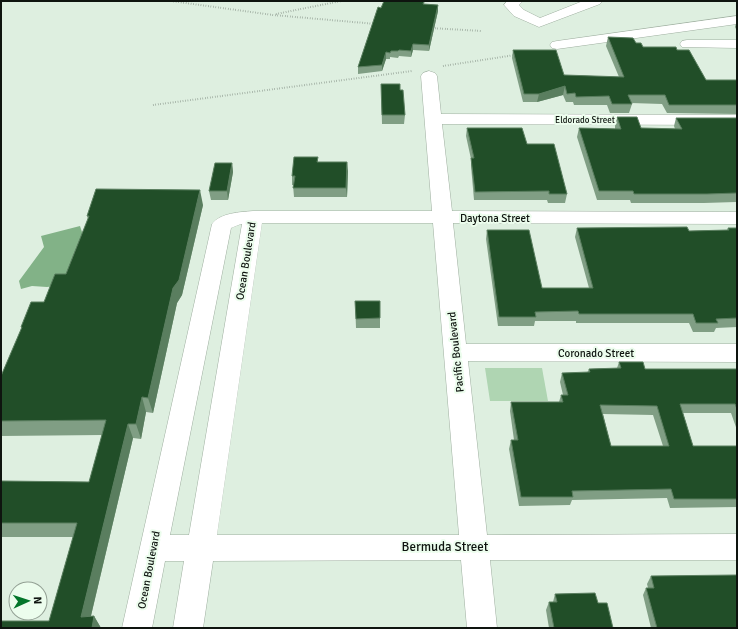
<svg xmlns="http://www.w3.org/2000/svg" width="738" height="629" font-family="Signika,sans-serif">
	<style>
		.green { fill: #afd5b2 }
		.water { fill: #82b287 }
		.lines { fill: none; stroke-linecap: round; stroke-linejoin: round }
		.minor-casing { stroke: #9fafa0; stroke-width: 1 }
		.path { stroke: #7b877d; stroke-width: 2; stroke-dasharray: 0.5 2; stroke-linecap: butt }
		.minor { fill: #fff; fill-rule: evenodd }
		.wall { fill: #809e84; fill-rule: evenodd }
		.shaded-wall { fill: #5a7e5f }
		.building { fill: #214e28; stroke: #5a7e5f; fill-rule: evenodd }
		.labels { text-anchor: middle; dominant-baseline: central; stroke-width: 4; stroke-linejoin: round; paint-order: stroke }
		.far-street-label { font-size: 9px; fill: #0e140f; stroke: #ecfded }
		.street-label { font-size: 11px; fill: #0e140f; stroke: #ecfded }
		.near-street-label { font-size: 13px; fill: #0e140f; stroke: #ecfded }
	</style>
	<rect width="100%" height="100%" fill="#deefe0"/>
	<path class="green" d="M 485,368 L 542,368 L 548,401 L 490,401 Z"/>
	<path class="water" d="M 80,226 L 85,241 L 73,284 L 47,287 L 32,286 L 21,289 L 19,281 L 44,247 L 41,236 Z"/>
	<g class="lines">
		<defs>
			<path id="minor" d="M 507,1 L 523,1 L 519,5 L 524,10 L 540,18 L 583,1 L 602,1 L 600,4 L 539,27 L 514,16 L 504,5 Z
				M 737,16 L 737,24 L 557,49 L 552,48 L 550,45 L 552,42 L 557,41 Z
				M 687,40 L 737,40 L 737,48 L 682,47 L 680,44 L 682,41 Z
				M 429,71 L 435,73 L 437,76 L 441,114 L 737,115 L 737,125 L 442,124 L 452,211 L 737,212 L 737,224 L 453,223 L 466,344 L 737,344 L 737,362 L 468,361 L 487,535 L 737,534 L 737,560 L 490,560 L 497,628 L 467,628 L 461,560 L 213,561 L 203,628 L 173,628 L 184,561 L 165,561 L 152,628 L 122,628 L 212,224 C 220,213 240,212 253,211 L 432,211 L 421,76 L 423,73 ZM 262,223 L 433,223 L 459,535 L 217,535 ZM 241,224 L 242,224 L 189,535 L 170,535 L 231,228 Z"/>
		</defs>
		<use href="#minor" class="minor-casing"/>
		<path class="path" d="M 171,1 L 273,15 L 376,24
			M 276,14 L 341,1
			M 430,28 L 482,31
			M 443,66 L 515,55
			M 153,105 L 412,71"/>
		<use href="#minor" class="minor"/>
	</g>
	<path class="wall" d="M 425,1 L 424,4 L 438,5 L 438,11 L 429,51 L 413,50 L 411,57 L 399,56 L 398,58 L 390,57 L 390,59 L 386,59 L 382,71 L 358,74 L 358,67 L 381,8 Z
		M 737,20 L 737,31 L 735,27 Z
		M 608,37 L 636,43 L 643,47 L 677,50 L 706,80 L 737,80 L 737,114 L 667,113 L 662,104 L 631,103 L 632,104 L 629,113 L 610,113 L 607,105 L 574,105 L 573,102 L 566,102 L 563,95 L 537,102 L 523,102 L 512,58 L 513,50 L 564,75 L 619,77 L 606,46 Z
		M 381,84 L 400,90 L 405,115 L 404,124 L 382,124 Z
		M 617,117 L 641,128 L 675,129 L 674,126 L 676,118 L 737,118 L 737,200 L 736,202 L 704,203 L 631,203 L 630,200 L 597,200 L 577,137 L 579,128 L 615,129 L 615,126 Z
		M 467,128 L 527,144 L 567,194 L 565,203 L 548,203 L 547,200 L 474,200 L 471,166 L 471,159 L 466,136 Z
		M 318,157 L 318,162 L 348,171 L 347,197 L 294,197 L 293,185 L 292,185 L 292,176 Z
		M 232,163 L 233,172 L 228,200 L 211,200 L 209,191 Z
		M 203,205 L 182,295 L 177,303 L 153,413 L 146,412 L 141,439 L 133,438 L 91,616 L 94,616 L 101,628 L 1,628 L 49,621 L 73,537 L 1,537 L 1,481 L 89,482 L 102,435 L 1,436 L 1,376 L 22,329 L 21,327 L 44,302 L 66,274 L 88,219 L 87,216 Z
		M 577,228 L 689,231 L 727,230 L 728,228 L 737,228 L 737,327 L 716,328 L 714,332 L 693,332 L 689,323 L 576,323 L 576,321 L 535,321 L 534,326 L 498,326 L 486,239 L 487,230 L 542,288 L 589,288 L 575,237 Z
		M 355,301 L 380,318 L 380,328 L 356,328 Z
		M 619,362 L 645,369 L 737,369 L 737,430 L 731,413 L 683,413 L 693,446 L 737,446 L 737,507 L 670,508 L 667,498 L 572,500 L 570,505 L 519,506 L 509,449 L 511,440 L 514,440 L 510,411 L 511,402 L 559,402 L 561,395 L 563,395 L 560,382 L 562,373 L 587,373 L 589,369 L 617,368 ZM 603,414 L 653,415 L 663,446 L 611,446 Z
		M 651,576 L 737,628 L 651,628 L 643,595 L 646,588 L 648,588 L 647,584 Z
		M 555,594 L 598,603 L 613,628 L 549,628 L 546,610 L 549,602 L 553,602 Z"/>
	<path class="shaded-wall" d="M 438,5 L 438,11 L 429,51 L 429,45 Z
		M 413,44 L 413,50 L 411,57 L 411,51 Z
		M 386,52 L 386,59 L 382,71 L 382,65 Z
		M 565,86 L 563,95 L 537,102 L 539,94 Z
		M 347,162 L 348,171 L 347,197 L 346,188 Z
		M 232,163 L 233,172 L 228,200 L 227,191 Z
		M 200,190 L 203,205 L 182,295 L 177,303 L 153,413 L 148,398 L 173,288 Z
		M 142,397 L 146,412 L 141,439 L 136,424 Z
		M 128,424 L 133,438 L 88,628 L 81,617 Z
		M 94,616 L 101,628 L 92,628 Z"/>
	<path class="building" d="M 384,1 L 424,1 L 423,4 L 438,5 L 429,45 L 413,44 L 411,51 L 399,50 L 398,51 L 391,51 L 390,53 L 386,52 L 382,65 L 358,67 L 378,7 L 381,8 Z
		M 608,37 L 633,38 L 636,43 L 641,43 L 643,47 L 676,47 L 677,50 L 689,50 L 706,80 L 737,80 L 737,105 L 669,105 L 665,95 L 628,95 L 632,104 L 612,104 L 609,96 L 576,97 L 575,93 L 567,94 L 565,86 L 539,94 L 524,94 L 513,50 L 556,50 L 564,75 L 624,77 Z
		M 381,84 L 400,84 L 400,90 L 403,90 L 405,115 L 382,115 Z
		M 617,117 L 637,117 L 641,128 L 682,129 L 676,118 L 737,118 L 737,193 L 707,194 L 634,194 L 633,191 L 599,191 L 579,128 L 621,129 Z
		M 467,128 L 522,128 L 527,144 L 554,144 L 567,194 L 549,194 L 549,191 L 475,192 L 471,158 L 474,158 Z
		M 294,157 L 318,157 L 317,162 L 347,162 L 346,188 L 293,188 L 295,176 L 292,176 Z
		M 215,163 L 232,163 L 227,191 L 209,191 Z
		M 96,189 L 200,190 L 179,280 L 173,288 L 148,398 L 142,397 L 136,424 L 128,424 L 81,617 L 94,616 L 92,628 L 1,628 L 1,621 L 49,621 L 77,523 L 1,523 L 1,481 L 89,482 L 106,420 L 1,421 L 1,376 L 22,327 L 21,327 L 31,302 L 44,302 L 55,274 L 66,274 L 89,216 L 87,216 Z
		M 687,227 L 689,231 L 729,230 L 728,228 L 737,228 L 737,318 L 716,319 L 718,323 L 696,323 L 693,314 L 579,314 L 578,311 L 535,312 L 536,317 L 499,317 L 487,230 L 529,230 L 542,288 L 593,288 L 577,228 Z
		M 355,301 L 380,301 L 380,318 L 356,319 Z
		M 619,362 L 643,362 L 645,369 L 737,369 L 737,409 L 735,404 L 680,404 L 693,446 L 737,446 L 737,499 L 674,499 L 671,489 L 572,491 L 573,497 L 521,497 L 511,440 L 518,440 L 511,402 L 563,402 L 561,395 L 568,395 L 562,373 L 590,372 L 589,369 L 621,368 ZM 600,405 L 657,406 L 669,446 L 611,446 Z
		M 737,575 L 737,628 L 657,628 L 646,588 L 654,588 L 651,576 Z
		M 595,593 L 598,603 L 607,603 L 613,628 L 554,628 L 549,602 L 557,602 L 555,594 Z"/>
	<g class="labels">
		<g class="far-street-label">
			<text x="585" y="120">Eldorado Street</text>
		</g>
		<g class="street-label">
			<text x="495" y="218">Daytona Street</text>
			<text transform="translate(246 261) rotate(-81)">Ocean Boulevard</text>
			<text transform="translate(456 352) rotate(-96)">Pacific Boulevard</text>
			<text x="596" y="353">Coronado Street</text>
			<text transform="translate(149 570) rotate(-79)">Ocean Boulevard</text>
		</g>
		<g class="near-street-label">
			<text x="445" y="547">Bermuda Street</text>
		</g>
	</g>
	<rect width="738" height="629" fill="none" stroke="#0e140f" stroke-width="4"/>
	<g transform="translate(28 601) rotate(87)"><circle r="19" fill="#ecfded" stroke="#93a094"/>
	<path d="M0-3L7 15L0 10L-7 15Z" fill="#03762a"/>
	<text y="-6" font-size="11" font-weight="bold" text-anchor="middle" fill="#0e140f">N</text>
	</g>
</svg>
